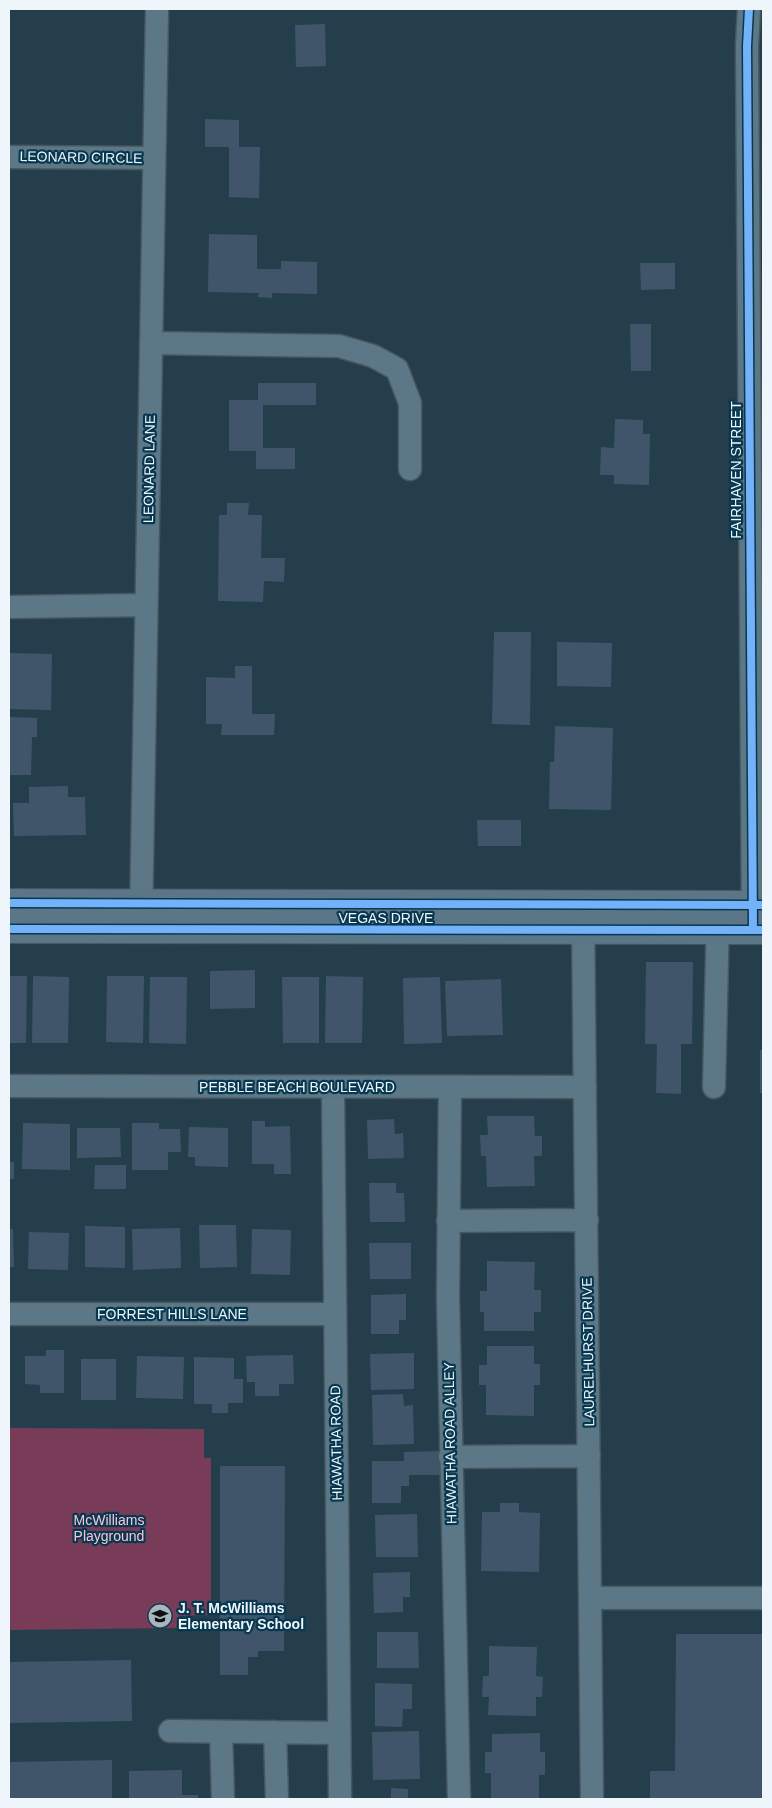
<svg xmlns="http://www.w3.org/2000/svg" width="772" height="1808" font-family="Helvetica,sans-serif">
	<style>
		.green { fill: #793c58 }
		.building { fill: #40556a }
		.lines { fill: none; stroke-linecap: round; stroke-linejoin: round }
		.minor-casing { stroke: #48575f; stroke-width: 25 }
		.major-casing { stroke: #48575f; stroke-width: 30 }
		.minor { stroke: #5c7887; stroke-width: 22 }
		.major { stroke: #5b7686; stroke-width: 28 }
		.cycleway-casing { stroke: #073850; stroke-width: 11 }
		.cycleway { stroke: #73b2f8; stroke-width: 8 }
		.labels { text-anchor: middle; stroke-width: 4.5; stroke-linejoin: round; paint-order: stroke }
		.street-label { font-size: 14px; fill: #eef6fb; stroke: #073850 }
		.park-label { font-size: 14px; fill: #fac4d6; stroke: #073850 }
		.poi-label { font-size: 14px; font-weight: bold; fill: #eef6fb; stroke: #073850; text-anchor: start }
	</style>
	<rect width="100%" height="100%" fill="#253e4b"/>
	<path class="green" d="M 9,1428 L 204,1429 L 204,1458 L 211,1458 L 211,1615 L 179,1616 L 178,1628 L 9,1630 Z"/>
	<path class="building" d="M 325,24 L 326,66 L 296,67 L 295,25 Z
		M 205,119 L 239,120 L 239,147 L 260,147 L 259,198 L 229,197 L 229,147 L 205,147 Z
		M 209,234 L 257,235 L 257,269 L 281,269 L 281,261 L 317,262 L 317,294 L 272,293 L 272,298 L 258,297 L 259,293 L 208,292 Z
		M 640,263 L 675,263 L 675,289 L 641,290 Z
		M 630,324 L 651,324 L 651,371 L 631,371 Z
		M 258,383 L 316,383 L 316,405 L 263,405 L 263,448 L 295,448 L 295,469 L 256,469 L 256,451 L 229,451 L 229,400 L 258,400 Z
		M 615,419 L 643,420 L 643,434 L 650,434 L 649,485 L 614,484 L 614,475 L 600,475 L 601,447 L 614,448 Z
		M 227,503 L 249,503 L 248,515 L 262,515 L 261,558 L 285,558 L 284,582 L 264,581 L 263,602 L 218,601 L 219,515 L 227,515 Z
		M 494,632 L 531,632 L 530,725 L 492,724 Z
		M 557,642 L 612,643 L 611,687 L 557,686 Z
		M 9,653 L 52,654 L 51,710 L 9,709 Z
		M 235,666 L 252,666 L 252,714 L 275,714 L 274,735 L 221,735 L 222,724 L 206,724 L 206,677 L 235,678 Z
		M 9,717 L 37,718 L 37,737 L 32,737 L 31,775 L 9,775 Z
		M 555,726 L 613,728 L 611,810 L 549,809 L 550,762 L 554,762 Z
		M 68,786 L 68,797 L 85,797 L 86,835 L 14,836 L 13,803 L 29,803 L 29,787 Z
		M 477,820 L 521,820 L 521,846 L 478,846 Z
		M 646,962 L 693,962 L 692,1044 L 681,1044 L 681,1094 L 656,1093 L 657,1044 L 645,1044 Z
		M 255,970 L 255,1008 L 210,1009 L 210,971 Z
		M 9,976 L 27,976 L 26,1043 L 9,1043 Z
		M 33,976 L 69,977 L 68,1043 L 32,1043 Z
		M 107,976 L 144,976 L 143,1043 L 106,1042 Z
		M 326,976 L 363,977 L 362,1043 L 325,1043 Z
		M 150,977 L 187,977 L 186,1044 L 149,1043 Z
		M 282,977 L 319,977 L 319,1043 L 283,1043 Z
		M 440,977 L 442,1043 L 404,1044 L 403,978 Z
		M 501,979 L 503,1035 L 447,1036 L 445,981 Z
		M 760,1050 L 763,1050 L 763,1093 L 760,1093 Z
		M 487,1116 L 534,1116 L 535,1136 L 542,1136 L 542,1156 L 534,1156 L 535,1186 L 487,1187 L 486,1156 L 481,1156 L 480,1135 L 488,1135 Z
		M 394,1119 L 395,1134 L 403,1133 L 404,1158 L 368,1159 L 367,1120 Z
		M 252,1121 L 265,1121 L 265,1127 L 290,1126 L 291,1174 L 274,1174 L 274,1164 L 252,1164 Z
		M 23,1123 L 70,1124 L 70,1170 L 22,1169 Z
		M 132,1123 L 159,1123 L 159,1129 L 180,1129 L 181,1152 L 168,1152 L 168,1170 L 132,1170 Z
		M 189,1127 L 228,1128 L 228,1167 L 195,1166 L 195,1157 L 188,1157 Z
		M 77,1128 L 120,1128 L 121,1157 L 77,1158 Z
		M 9,1162 L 14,1162 L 14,1179 L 9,1179 Z
		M 95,1165 L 126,1165 L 126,1189 L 94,1189 Z
		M 369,1183 L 396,1183 L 396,1193 L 404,1193 L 405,1222 L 370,1222 Z
		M 199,1225 L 236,1225 L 237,1267 L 200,1268 Z
		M 85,1226 L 125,1227 L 125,1268 L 85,1267 Z
		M 180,1228 L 181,1268 L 133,1270 L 132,1229 Z
		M 9,1229 L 13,1229 L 14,1267 L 9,1267 Z
		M 252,1229 L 291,1230 L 290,1275 L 251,1274 Z
		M 29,1232 L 69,1233 L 68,1270 L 28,1269 Z
		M 369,1243 L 411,1243 L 411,1279 L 370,1279 Z
		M 487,1261 L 535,1262 L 534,1290 L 541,1290 L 541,1312 L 534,1312 L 534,1331 L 484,1331 L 484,1312 L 480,1312 L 480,1291 L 487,1291 Z
		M 406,1294 L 406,1320 L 399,1320 L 399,1334 L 371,1334 L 371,1295 Z
		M 487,1346 L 534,1346 L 534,1364 L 540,1364 L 540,1385 L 534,1385 L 534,1416 L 486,1415 L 486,1385 L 479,1385 L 479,1365 L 487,1365 Z
		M 46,1350 L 64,1350 L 64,1393 L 40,1393 L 40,1385 L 25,1384 L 25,1356 L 46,1356 Z
		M 414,1353 L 414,1389 L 371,1390 L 370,1354 Z
		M 293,1355 L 294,1384 L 279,1384 L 279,1396 L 255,1396 L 255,1382 L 247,1382 L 246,1356 Z
		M 137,1356 L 184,1357 L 183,1399 L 136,1398 Z
		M 194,1357 L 234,1358 L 234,1379 L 243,1379 L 243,1403 L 228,1403 L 228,1413 L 212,1413 L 212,1404 L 194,1404 Z
		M 81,1359 L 116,1359 L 116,1400 L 81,1400 Z
		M 403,1394 L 404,1406 L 413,1405 L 414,1444 L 373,1445 L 372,1395 Z
		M 442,1451 L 442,1475 L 409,1475 L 409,1486 L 401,1486 L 401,1503 L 372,1503 L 372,1461 L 404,1461 L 404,1452 Z
		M 220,1466 L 285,1466 L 284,1651 L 258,1651 L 258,1657 L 248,1657 L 248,1675 L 220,1675 Z
		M 500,1503 L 519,1503 L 519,1512 L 540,1513 L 539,1572 L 481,1571 L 482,1512 L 500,1512 Z
		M 417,1514 L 418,1557 L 376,1557 L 375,1515 Z
		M 410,1572 L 410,1597 L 403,1597 L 403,1612 L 374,1613 L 373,1573 Z
		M 377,1632 L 418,1632 L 419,1668 L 377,1668 Z
		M 676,1634 L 763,1634 L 763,1799 L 650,1799 L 650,1771 L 675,1771 Z
		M 489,1646 L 537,1647 L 536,1676 L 543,1677 L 542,1697 L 536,1697 L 536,1716 L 488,1715 L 489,1697 L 482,1697 L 483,1676 L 489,1676 Z
		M 131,1660 L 132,1721 L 9,1723 L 9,1662 Z
		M 375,1683 L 412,1684 L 412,1709 L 403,1709 L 402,1727 L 375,1726 Z
		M 419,1731 L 420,1779 L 373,1780 L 372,1732 Z
		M 540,1733 L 540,1752 L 545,1752 L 545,1775 L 539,1775 L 539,1799 L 491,1799 L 491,1773 L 485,1773 L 485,1752 L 492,1752 L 492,1734 Z
		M 112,1760 L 112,1799 L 9,1799 L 9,1762 Z
		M 182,1770 L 182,1795 L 198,1795 L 198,1799 L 129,1799 L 129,1771 Z
		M 391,1788 L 408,1789 L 408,1799 L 391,1799 Z"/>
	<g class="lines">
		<defs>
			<path id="minor" d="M 749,9 L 747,46 L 753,922
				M 9,157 L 154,158
				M 151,343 L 339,346 L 373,356 L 397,369 L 410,403 L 410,469
				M 9,607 L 146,605
				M 583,913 L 592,1799
				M 141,921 L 157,9
				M 9,1086 L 585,1087
				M 333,1087 L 340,1799
				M 450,1087 L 448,1298 L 459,1799
				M 714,1087 L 718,913
				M 448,1221 L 587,1220
				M 9,1314 L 335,1314
				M 450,1457 L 589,1456
				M 590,1598 L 763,1598
				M 170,1731 L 339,1733
				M 221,1732 L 223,1799
				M 275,1732 L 277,1799"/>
			<path id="major" d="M 9,903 L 763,905
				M 9,929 L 763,930"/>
		</defs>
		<use href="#minor" class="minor-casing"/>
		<use href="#major" class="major-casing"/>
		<use href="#minor" class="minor"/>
		<use href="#major" class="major"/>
		<defs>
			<path id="cycleway" d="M 749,9 L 747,46 L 753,930
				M 9,903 L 763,905
				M 9,929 L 763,930"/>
		</defs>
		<use href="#cycleway" class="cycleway-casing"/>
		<use href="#cycleway" class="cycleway"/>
	</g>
	<defs>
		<symbol id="school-disc" viewBox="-11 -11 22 22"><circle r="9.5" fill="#a8b6bd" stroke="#073850"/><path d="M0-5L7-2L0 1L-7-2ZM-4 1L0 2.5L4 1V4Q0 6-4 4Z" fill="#111"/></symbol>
	</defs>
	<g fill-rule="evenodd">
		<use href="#school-disc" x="146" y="1602" width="28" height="28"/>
	</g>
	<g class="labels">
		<g class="street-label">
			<text transform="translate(81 157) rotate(1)" y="5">LEONARD CIRCLE</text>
			<text transform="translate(149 469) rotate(-89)" y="5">LEONARD LANE</text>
			<text transform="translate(736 470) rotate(-90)" y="5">FAIRHAVEN STREET</text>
			<text x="386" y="923">VEGAS DRIVE</text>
			<text x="297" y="1092">PEBBLE BEACH BOULEVARD</text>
			<text x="172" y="1319">FORREST HILLS LANE</text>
			<text transform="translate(588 1352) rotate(-91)" y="5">LAURELHURST DRIVE</text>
			<text transform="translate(336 1443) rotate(-91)" y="5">HIAWATHA ROAD</text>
			<text transform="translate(450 1443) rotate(-91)" y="5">HIAWATHA ROAD ALLEY</text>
		</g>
		<g class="park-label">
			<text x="109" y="1525">McWilliams<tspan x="109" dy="16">Playground</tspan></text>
		</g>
		<g class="poi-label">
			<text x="178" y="1613">J. T. McWilliams<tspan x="178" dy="16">Elementary School</tspan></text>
		</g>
	</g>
	<rect width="772" height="1808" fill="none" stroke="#eef6fb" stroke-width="20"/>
</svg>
